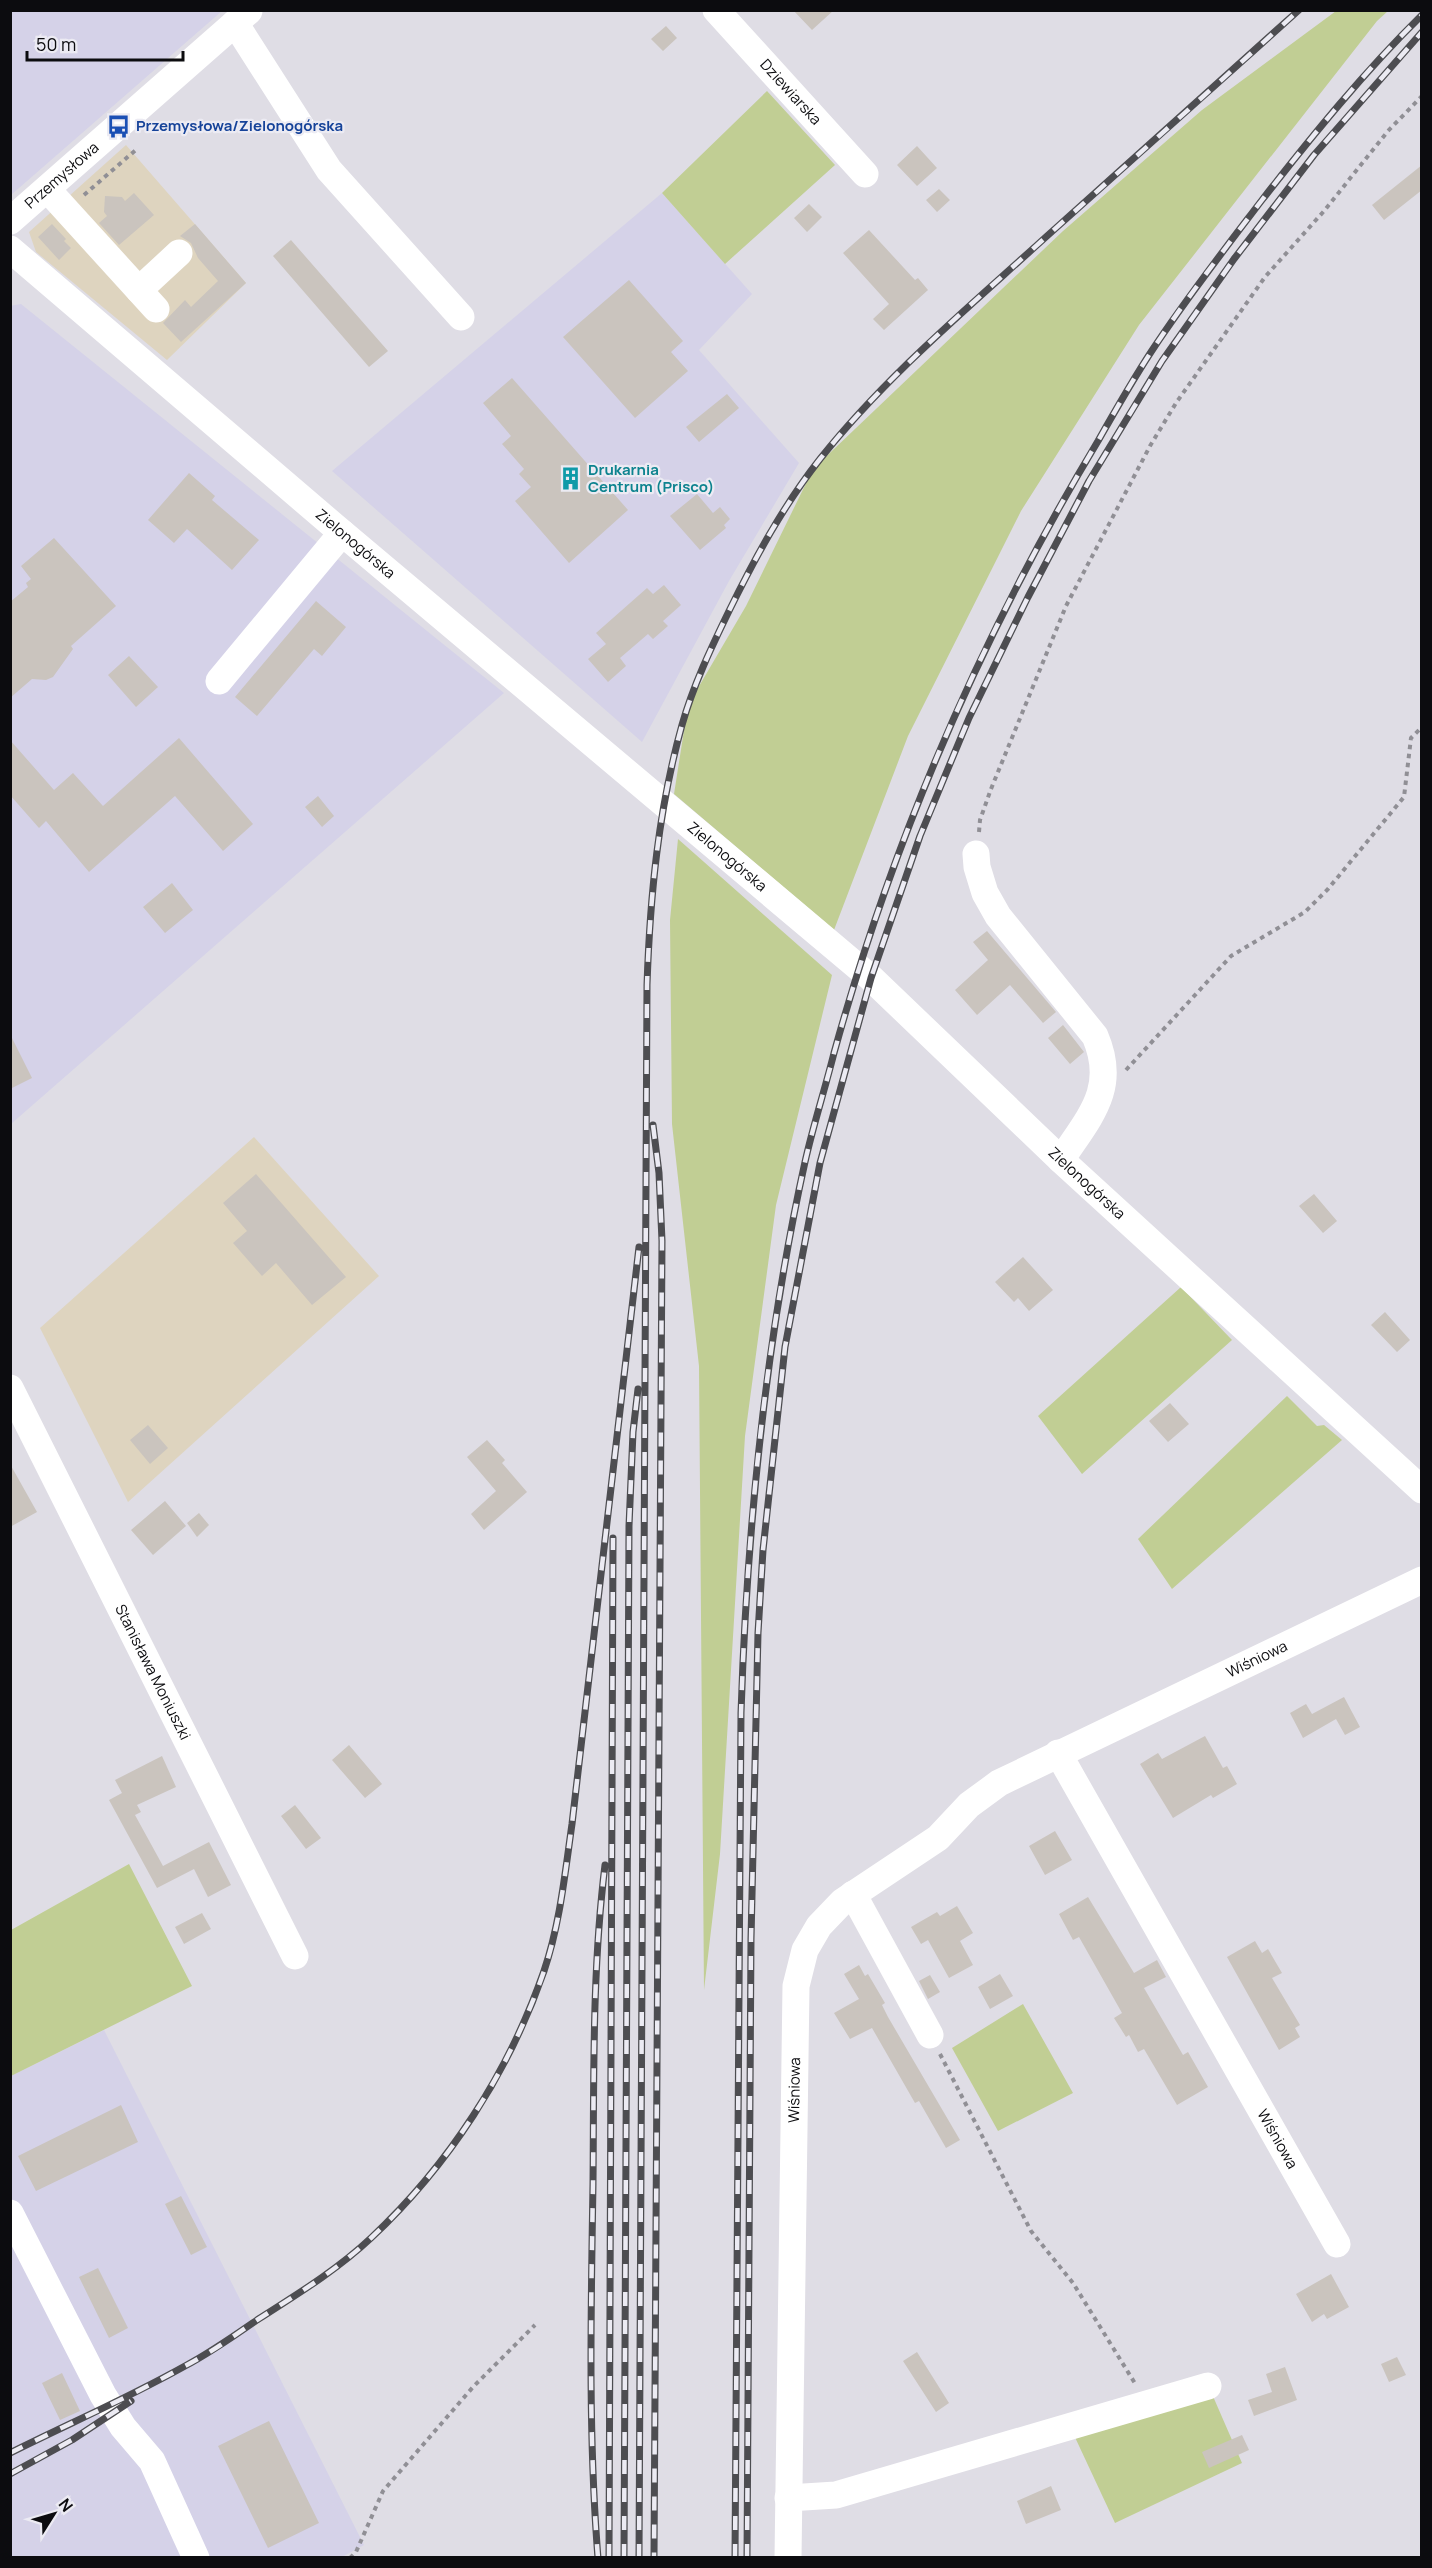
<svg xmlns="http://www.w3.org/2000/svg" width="1432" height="2568" font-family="Manrope,sans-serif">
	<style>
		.commercial { fill: #ded4bf }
		.industrial { fill: #d5d2e8 }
		.green { fill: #c1ce94 }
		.building { fill: #cac4be }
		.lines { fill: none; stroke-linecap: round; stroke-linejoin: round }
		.path { stroke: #908f95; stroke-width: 4; stroke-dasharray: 4.5 4.5; stroke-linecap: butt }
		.minor { stroke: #fff; stroke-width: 27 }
		.rail-casing { stroke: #4d4d51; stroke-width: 7 }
		.rail { stroke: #ecebf3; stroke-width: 4.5; stroke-dasharray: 14; stroke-linecap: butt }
		.labels { text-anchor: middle; stroke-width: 4.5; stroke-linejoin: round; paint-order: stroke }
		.street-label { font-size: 15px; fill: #0c0c0f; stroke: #ecebf3 }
		.transit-label { font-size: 15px; font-weight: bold; fill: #164399; stroke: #ecebf3; text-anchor: start }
		.culture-label { font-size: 15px; font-weight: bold; fill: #0d838f; stroke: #ecebf3; text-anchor: start }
	</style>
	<rect width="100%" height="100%" fill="#dfdde5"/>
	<path class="commercial" d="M 126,145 L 246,283 L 167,360 L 36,252 L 29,232 Z
		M 254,1137 L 379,1276 L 128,1502 L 40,1328 Z"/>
	<path class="industrial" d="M 11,10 L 222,10 L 222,11 L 11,195 Z
		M 662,193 L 752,294 L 699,350 L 799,463 L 729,581 L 642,742 L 332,471 Z
		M 21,304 L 504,693 L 11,1124 L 10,306 Z
		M 104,2030 L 364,2545 L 340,2558 L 11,2558 L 11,2076 Z"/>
	<path class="green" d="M 1336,11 L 1388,11 L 1377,21 L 1139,325 L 1021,511 L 908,736 L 834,930 L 674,794 L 688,705 L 746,606 L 813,469 L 1063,231 L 1202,110 Z
		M 767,91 L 835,165 L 725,264 L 662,193 Z
		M 678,839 L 832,975 L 776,1205 L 745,1436 L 720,1854 L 704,1990 L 699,1366 L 672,1124 L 670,920 Z
		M 1181,1287 L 1232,1340 L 1082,1474 L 1038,1416 Z
		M 1287,1396 L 1317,1426 L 1324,1425 L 1342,1440 L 1172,1589 L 1138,1539 Z
		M 129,1864 L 192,1986 L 11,2076 L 11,1930 Z
		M 1023,2004 L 1073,2093 L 998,2131 L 952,2048 Z
		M 1212,2394 L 1242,2463 L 1115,2523 L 1073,2433 Z"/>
	<path class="building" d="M 793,10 L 834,10 L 812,30 Z
		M 666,26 L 677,38 L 663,51 L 651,39 Z
		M 917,146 L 937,168 L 917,186 L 897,165 Z
		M 1422,165 L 1422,190 L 1384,220 L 1372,205 Z
		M 939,189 L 950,200 L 937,212 L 926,200 Z
		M 134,193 L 154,215 L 119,245 L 99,223 L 107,216 L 104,212 L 105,196 L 122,197 L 125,201 Z
		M 809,204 L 822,217 L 807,232 L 794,218 Z
		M 52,224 L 66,239 L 64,241 L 71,248 L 59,260 L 38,237 Z
		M 195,224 L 246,283 L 181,342 L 163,323 L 185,300 L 191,307 L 218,281 L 198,258 L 191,243 L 180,236 Z
		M 869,230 L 915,280 L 918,278 L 928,290 L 884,330 L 873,319 L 889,304 L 843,253 Z
		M 291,240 L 388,351 L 369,367 L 273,256 Z
		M 629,280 L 683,341 L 671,352 L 688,371 L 635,418 L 563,337 Z
		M 512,378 L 628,510 L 569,563 L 515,501 L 531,487 L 519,474 L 524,469 L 502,444 L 511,436 L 483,403 Z
		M 727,394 L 739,408 L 699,442 L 686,427 Z
		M 189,473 L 215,496 L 212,500 L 259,540 L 232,570 L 187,529 L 174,543 L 148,520 Z
		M 697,494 L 713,513 L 720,507 L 730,519 L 724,525 L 726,528 L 700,550 L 670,516 Z
		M 54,538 L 116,606 L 71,646 L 73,649 L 53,677 L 46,680 L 32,679 L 10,698 L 10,602 L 28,587 L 26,583 L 31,579 L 21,566 Z
		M 664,585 L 681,605 L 663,621 L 668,626 L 653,639 L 648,634 L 620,658 L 626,666 L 608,682 L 588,659 L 606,644 L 596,633 L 647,588 L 653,594 Z
		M 316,601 L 346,627 L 322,656 L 314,649 L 257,716 L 235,697 Z
		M 129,656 L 158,687 L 136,707 L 108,675 Z
		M 179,738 L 253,824 L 223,851 L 175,796 L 89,872 L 46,821 L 39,828 L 10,795 L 10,740 L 54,790 L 73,773 L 103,806 Z
		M 318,796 L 334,816 L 322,827 L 305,807 Z
		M 172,883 L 193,910 L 165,933 L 143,907 Z
		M 987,931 L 1056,1012 L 1043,1023 L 1010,985 L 977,1015 L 955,990 L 988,960 L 973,942 Z
		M 1063,1025 L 1084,1052 L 1070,1064 L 1048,1038 Z
		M 10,1034 L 32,1078 L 10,1089 Z
		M 256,1174 L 346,1277 L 312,1305 L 276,1263 L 262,1276 L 233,1243 L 247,1231 L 223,1203 Z
		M 1314,1194 L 1337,1221 L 1323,1233 L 1299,1206 Z
		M 1023,1257 L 1053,1290 L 1029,1311 L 1018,1298 L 1014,1302 L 995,1282 Z
		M 1385,1312 L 1410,1340 L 1397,1352 L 1371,1325 Z
		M 1170,1403 L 1189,1424 L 1168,1442 L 1149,1421 Z
		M 148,1425 L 168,1448 L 150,1464 L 130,1440 Z
		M 487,1440 L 505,1460 L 502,1463 L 527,1492 L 484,1530 L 471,1514 L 496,1491 L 467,1457 Z
		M 10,1464 L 37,1512 L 10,1527 Z
		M 165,1501 L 186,1526 L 153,1555 L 131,1530 Z
		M 199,1513 L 209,1525 L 197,1537 L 187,1523 Z
		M 1344,1697 L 1360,1727 L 1345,1735 L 1336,1719 L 1303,1738 L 1290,1713 L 1306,1704 L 1312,1714 Z
		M 1205,1736 L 1223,1768 L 1227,1766 L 1237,1784 L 1213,1798 L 1211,1795 L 1173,1818 L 1140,1764 L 1158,1753 L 1162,1759 Z
		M 349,1745 L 382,1784 L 365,1798 L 332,1760 Z
		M 162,1756 L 176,1787 L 137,1805 L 141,1812 L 135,1815 L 163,1866 L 209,1842 L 231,1885 L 208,1897 L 194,1869 L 157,1888 L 109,1800 L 122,1793 L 115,1780 Z
		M 295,1805 L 321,1838 L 306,1849 L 281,1816 Z
		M 1055,1831 L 1072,1860 L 1045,1875 L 1029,1846 Z
		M 1088,1897 L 1134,1973 L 1157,1960 L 1166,1977 L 1144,1988 L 1183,2055 L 1188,2052 L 1208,2087 L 1177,2105 L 1144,2049 L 1138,2052 L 1129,2035 L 1126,2037 L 1114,2018 L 1122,2013 L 1079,1937 L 1073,1940 L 1059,1914 Z
		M 957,1906 L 973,1933 L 960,1941 L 973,1965 L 949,1978 L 928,1940 L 921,1944 L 911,1927 L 937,1912 L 940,1916 Z
		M 202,1913 L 211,1929 L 184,1944 L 175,1927 Z
		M 1255,1941 L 1262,1953 L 1268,1949 L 1282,1973 L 1272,1978 L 1300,2025 L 1295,2028 L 1300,2037 L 1279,2050 L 1227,1957 Z
		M 859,1965 L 865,1976 L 868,1974 L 885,2003 L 882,2005 L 888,2017 L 960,2140 L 946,2148 L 919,2101 L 915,2103 L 872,2028 L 850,2039 L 834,2013 L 859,1999 L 844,1974 Z
		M 1000,1974 L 1013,1996 L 990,2009 L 978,1987 Z
		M 930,1975 L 940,1992 L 928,1999 L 919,1981 Z
		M 121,2105 L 138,2142 L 36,2191 L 18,2156 Z
		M 181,2196 L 207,2247 L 191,2255 L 165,2204 Z
		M 98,2268 L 128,2328 L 109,2338 L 79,2277 Z
		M 1331,2274 L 1349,2307 L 1327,2319 L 1324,2314 L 1312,2322 L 1296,2294 Z
		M 917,2352 L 949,2403 L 936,2412 L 903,2361 Z
		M 1397,2357 L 1406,2375 L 1389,2382 L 1381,2364 Z
		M 1285,2367 L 1297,2400 L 1254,2416 L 1248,2400 L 1272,2392 L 1266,2374 Z
		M 62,2373 L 80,2411 L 60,2420 L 42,2383 Z
		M 269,2421 L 319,2523 L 268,2548 L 218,2446 Z
		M 1242,2435 L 1249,2450 L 1209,2468 L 1202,2452 Z
		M 1051,2486 L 1061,2510 L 1026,2524 L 1017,2501 Z"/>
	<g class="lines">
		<path class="path" d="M 84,195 L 138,148
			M 979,832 L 980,820 L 991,789 L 1066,606 L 1150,446 L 1176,403 L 1265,277 L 1324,211 L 1388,131 L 1422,96
			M 1126,1070 L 1231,956 L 1305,912 L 1328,889 L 1404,797 L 1411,738 L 1422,727
			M 940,2054 L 1031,2231 L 1073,2283 L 1136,2385
			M 350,2558 L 356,2552 L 383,2491 L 473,2387 L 535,2325"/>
		<g class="minor">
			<path id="s1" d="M 716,10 L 865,174"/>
			<path d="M 235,23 L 329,170 L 461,317"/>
			<path d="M 47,189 L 156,309"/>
			<path id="s2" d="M 10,221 L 249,11"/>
			<path id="s3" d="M 10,249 L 334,526 L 871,978 L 1061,1160 L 1422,1490"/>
			<path d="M 139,290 L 179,253"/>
			<path d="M 219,681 L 342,533"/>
			<path d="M 976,854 L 977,867 L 985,893 L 998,916 L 1095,1036 C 1118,1089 1089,1117 1061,1160"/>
			<path id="s4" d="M 10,1388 L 295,1956"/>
			<path id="s5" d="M 1058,1753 L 1337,2244"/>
			<path d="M 853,1894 L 930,2035"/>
			<path d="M 10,2213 L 103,2395 L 123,2427 L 152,2461 L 196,2558"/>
			<path d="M 788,2498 L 836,2495 L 1208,2386"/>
			<path id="s6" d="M 788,2558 L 796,1986 L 805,1950 L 819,1926 L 842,1902 L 938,1838 L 969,1805 L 999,1783 L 1422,1580"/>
		</g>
		<defs>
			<path id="rail" d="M 653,1125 L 659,1173 L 662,1241 L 654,2558
				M 10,2453 C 68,2424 128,2398 185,2366 C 210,2353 234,2336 257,2320 C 296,2295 337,2270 371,2238 C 449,2165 509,2072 544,1971 C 560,1924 565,1873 572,1824 L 639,1247
				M 10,2474 L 72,2440 L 131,2401
				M 598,2558 C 588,2434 591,2308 593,2184 C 594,2077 592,1971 605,1865
				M 609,2558 L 613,1538
				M 624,2558 L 629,1526 L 633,1432 L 638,1389
				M 639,2558 L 647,985 C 650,897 658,811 682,725 C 693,686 711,648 729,611 C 755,558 783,506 820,459 C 886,376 969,307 1047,236 C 1131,161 1215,86 1299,10
				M 735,2558 L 741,1713 C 747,1528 765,1343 805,1162 C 813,1126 825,1089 834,1053 C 894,836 982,634 1098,441 C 1115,411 1132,381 1151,352 C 1185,300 1224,250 1262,200 C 1312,136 1364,72 1422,15
				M 747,2558 L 751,1939 L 758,1633 L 763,1550 L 785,1347 L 820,1163 L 871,978 L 920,836 L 969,718 L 1028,597 L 1089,481 L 1162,361 L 1234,259 L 1314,155 L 1422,32"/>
		</defs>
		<use href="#rail" class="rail-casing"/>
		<use href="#rail" class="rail"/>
	</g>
	<defs>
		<symbol id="bus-bare" viewBox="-9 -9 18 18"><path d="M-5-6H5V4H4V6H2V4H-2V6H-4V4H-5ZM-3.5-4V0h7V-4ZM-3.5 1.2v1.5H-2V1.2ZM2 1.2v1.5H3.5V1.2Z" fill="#1a4fb4" stroke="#ecebf3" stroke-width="2.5" paint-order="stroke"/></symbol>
		<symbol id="building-bare" viewBox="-9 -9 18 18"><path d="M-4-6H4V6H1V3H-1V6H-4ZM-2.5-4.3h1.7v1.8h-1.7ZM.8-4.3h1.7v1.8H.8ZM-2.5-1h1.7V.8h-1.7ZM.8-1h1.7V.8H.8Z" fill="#0f9aa8" stroke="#ecebf3" stroke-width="2.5" paint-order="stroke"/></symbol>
	</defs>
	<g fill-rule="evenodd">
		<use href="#bus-bare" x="102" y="110" width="33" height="33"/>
		<use href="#building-bare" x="554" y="462" width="33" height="33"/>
	</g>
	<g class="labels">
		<g class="street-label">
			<text dy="5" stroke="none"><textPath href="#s1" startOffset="111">Dziewiarska</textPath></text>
			<text dy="5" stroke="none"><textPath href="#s2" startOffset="69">Przemysłowa</textPath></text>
			<text dy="5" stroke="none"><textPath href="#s3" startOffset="454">Zielonogórska</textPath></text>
			<text dy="5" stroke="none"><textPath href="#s3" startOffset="940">Zielonogórska</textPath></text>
			<text dy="5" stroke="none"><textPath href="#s3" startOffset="1426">Zielonogórska</textPath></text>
			<text dy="5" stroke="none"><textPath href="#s6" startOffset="1154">Wiśniowa</textPath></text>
			<text dy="5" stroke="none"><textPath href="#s4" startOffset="318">Stanisława Moniuszki</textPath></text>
			<text dy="5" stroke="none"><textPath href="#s6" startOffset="468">Wiśniowa</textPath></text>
			<text dy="5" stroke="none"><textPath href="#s5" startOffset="444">Wiśniowa</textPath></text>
		</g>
		<g class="transit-label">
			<text x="136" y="131">Przemysłowa/Zielonogórska</text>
		</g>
		<g class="culture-label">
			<text x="588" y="475">Drukarnia<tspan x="588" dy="17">Centrum (Prisco)</tspan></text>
		</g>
	</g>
	<rect width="1432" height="2568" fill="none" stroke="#0c0c0f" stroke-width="24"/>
	<g transform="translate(54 2514) rotate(53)" stroke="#ecebf3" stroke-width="4.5" paint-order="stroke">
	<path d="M0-4.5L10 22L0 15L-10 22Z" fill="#0c0c0f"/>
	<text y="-9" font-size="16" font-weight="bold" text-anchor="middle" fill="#0c0c0f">N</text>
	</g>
	<path d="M27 51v9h156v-9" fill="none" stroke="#0c0c0f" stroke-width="3"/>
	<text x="36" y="51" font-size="18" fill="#0c0c0f" stroke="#ecebf3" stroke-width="4.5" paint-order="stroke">50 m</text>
</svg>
